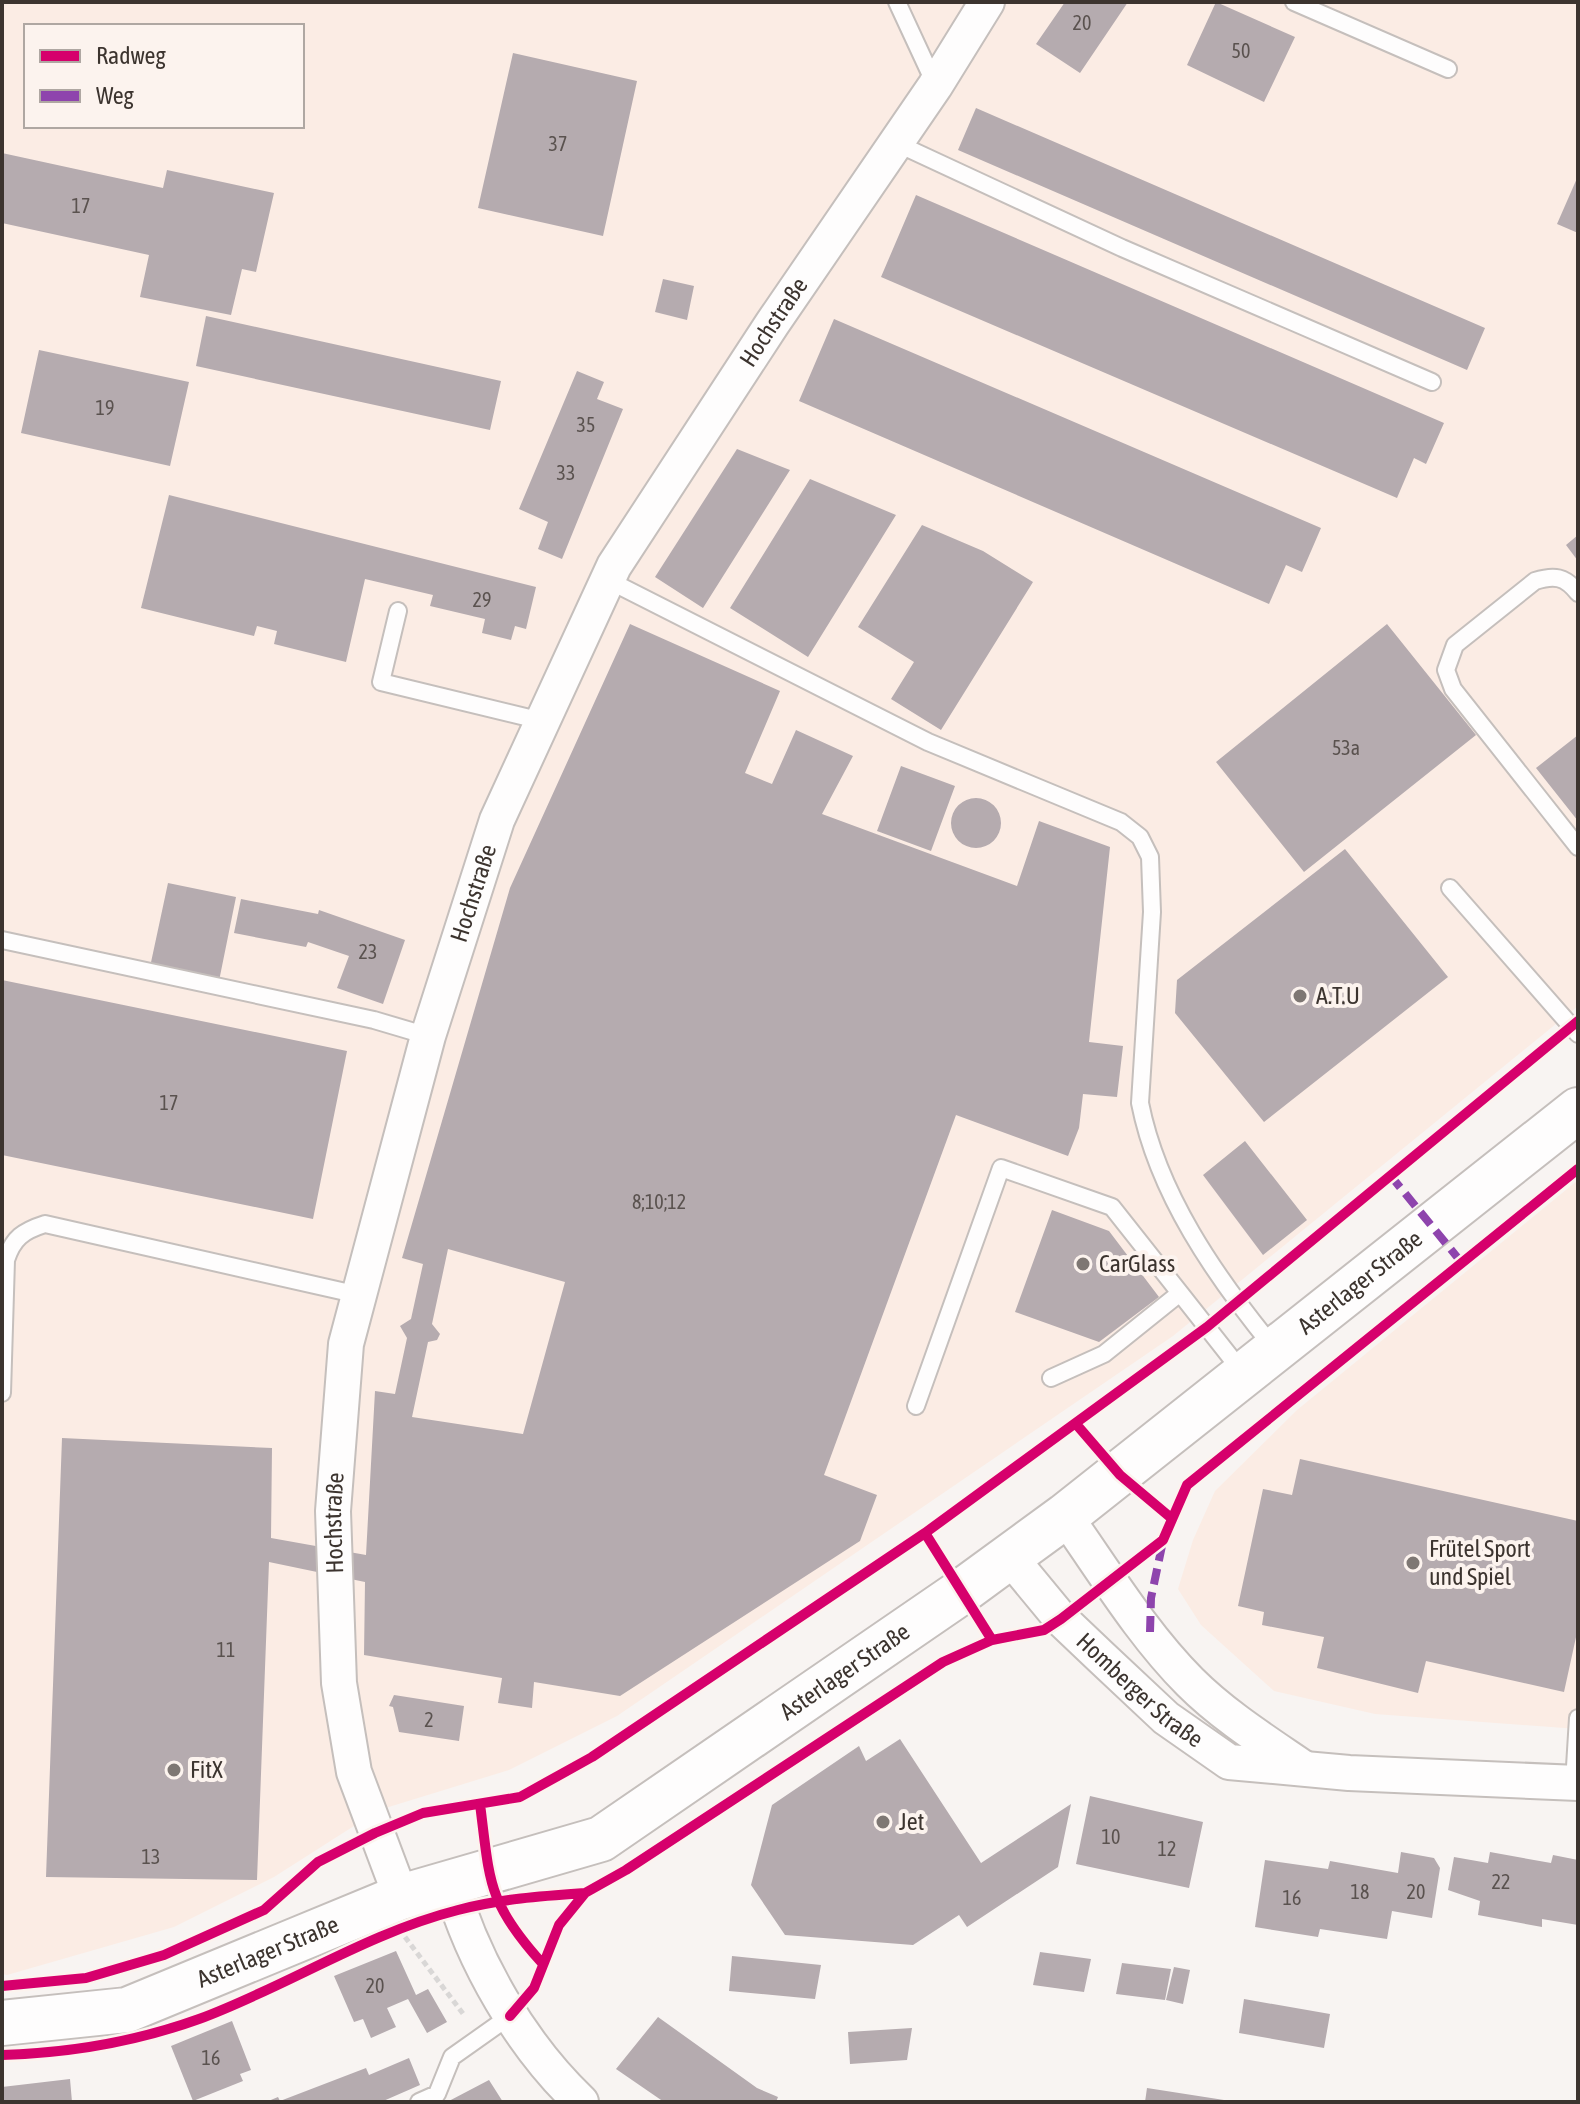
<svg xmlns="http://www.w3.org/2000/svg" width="1580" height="2104" font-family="'Asap Condensed',sans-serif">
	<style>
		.built { fill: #fbece4; fill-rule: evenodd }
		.building { fill: #b5abaf; fill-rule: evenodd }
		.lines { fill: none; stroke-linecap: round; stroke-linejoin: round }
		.lane-casing { stroke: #c5bfbc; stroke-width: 20 }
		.street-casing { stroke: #c5bfbc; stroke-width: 38 }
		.secondary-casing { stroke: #c5bfbc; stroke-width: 48 }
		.path { stroke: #d9d7d6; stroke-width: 5; stroke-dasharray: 6 4; stroke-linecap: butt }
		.lane { stroke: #fefdfd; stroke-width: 16 }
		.street { stroke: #fefdfd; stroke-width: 34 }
		.secondary { stroke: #fefdfd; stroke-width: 44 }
		.quiet { stroke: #8e44ad; stroke-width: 8; stroke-dasharray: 16 8; stroke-linecap: butt }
		.cycleway-casing { stroke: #fcf3ee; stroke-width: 15 }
		.cycleway { stroke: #d6006c; stroke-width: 10 }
		.poi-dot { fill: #7e7773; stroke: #fcf3ee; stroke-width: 3 }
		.labels { text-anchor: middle; stroke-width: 8; stroke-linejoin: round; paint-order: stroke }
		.number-label { font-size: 20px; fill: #5a524f }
		.street-label { font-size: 24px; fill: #3c342f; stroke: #fcf3ee }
		.poi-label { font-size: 24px; fill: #3c342f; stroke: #fcf3ee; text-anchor: start }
	</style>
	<rect width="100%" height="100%" fill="#f8f4f2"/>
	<path class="built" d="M 2,2 L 1578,2 L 1578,1006 L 1173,1336 L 617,1716 L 509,1770 L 379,1810 L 274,1877 L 174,1927 L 7,1975 L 2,1974 ZM 26,26 L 302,26 L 302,126 L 26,126 Z
		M 1578,1180 L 1578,1729 L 1375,1714 L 1274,1691 L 1201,1625 L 1178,1589 L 1193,1540 L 1215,1491 L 1297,1410 Z"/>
	<path class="building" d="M 1065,2 L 1128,2 L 1080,73 L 1036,44 Z
		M 1216,2 L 1295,37 L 1264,102 L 1187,65 Z
		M 513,53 L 637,81 L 603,236 L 478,208 Z
		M 976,108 L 1485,328 L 1467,370 L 958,150 Z
		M 2,153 L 163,188 L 167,170 L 274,193 L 256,272 L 242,269 L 231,315 L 140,297 L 149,255 L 2,223 Z
		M 1578,176 L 1578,233 L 1557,224 Z
		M 916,195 L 1444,423 L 1426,464 L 1414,458 L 1397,498 L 881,277 Z
		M 663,279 L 694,286 L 687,320 L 655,312 Z
		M 206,316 L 501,381 L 490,430 L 196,366 Z
		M 834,319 L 1321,528 L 1302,572 L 1286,565 L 1269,604 L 799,401 Z
		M 39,350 L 189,382 L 170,466 L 21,433 Z
		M 577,371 L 604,382 L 597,399 L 623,409 L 562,559 L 538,549 L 548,522 L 519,509 Z
		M 737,449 L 790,470 L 703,608 L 655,577 Z
		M 810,479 L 896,515 L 808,657 L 730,608 Z
		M 169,495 L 536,587 L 526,629 L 515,626 L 511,640 L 482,633 L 485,619 L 430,606 L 433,595 L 365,579 L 346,662 L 274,644 L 277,631 L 257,626 L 254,636 L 141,608 Z
		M 922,525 L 983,551 L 1033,582 L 941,730 L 891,699 L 914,662 L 858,627 Z
		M 1578,535 L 1578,561 L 1566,545 Z
		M 630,624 L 780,691 L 745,773 L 772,784 L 796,730 L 853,756 L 822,814 L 1017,886 L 1039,821 L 1110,847 L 1089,1042 L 1123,1046 L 1117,1097 L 1083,1094 L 1079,1128 L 1068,1156 L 956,1115 L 824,1475 L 877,1495 L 860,1541 L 620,1696 L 534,1682 L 532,1708 L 498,1703 L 502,1678 L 364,1655 L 365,1582 L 269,1562 L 257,1880 L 46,1877 L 62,1438 L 272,1448 L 271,1538 L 366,1555 L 375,1391 L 395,1394 L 407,1338 L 400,1326 L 411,1319 L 423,1264 L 402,1258 L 510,888 ZM 448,1249 L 565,1282 L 523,1434 L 412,1417 L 428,1342 L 437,1340 L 440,1334 L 432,1324 Z
		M 1387,624 L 1476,735 L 1304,872 L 1216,762 Z
		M 1578,735 L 1578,821 L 1536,768 Z
		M 901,766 L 955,786 L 931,851 L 877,831 Z
		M951 823a25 25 0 1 1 50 0a25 25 0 1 1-50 0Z
		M 1345,849 L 1448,977 L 1264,1122 L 1175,1013 L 1177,980 Z
		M 168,883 L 236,897 L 219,981 L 150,967 Z
		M 241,899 L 318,914 L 319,910 L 405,940 L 383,1004 L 337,988 L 349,956 L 308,942 L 306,947 L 234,933 Z
		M 2,980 L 347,1051 L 313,1219 L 2,1155 Z
		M 1245,1141 L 1307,1220 L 1263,1255 L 1203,1175 Z
		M 1052,1210 L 1109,1231 L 1159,1297 L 1099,1342 L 1015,1312 Z
		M 1300,1459 L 1578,1521 L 1578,1628 L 1564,1692 L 1426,1661 L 1418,1693 L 1317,1668 L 1324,1637 L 1262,1625 L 1264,1612 L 1238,1606 L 1263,1489 L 1292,1495 Z
		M 394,1695 L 464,1706 L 459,1741 L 399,1732 L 393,1707 L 389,1706 Z
		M 900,1739 L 981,1863 L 1071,1804 L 1058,1867 L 967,1927 L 959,1915 L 913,1945 L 785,1935 L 751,1885 L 772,1805 L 859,1746 L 866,1761 Z
		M 1090,1796 L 1203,1822 L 1189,1888 L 1076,1864 Z
		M 1401,1852 L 1434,1858 L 1440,1868 L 1432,1918 L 1392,1911 L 1387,1939 L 1320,1929 L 1318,1937 L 1255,1927 L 1265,1860 L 1328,1869 L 1330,1861 L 1398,1873 Z
		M 1490,1852 L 1551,1863 L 1553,1855 L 1578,1860 L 1578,1925 L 1542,1919 L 1542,1927 L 1478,1915 L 1480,1901 L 1448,1890 L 1454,1857 L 1488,1863 Z
		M 396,1951 L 416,1995 L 428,1989 L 447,2022 L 427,2033 L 408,1999 L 387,2008 L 396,2027 L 371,2038 L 363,2019 L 354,2022 L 334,1976 Z
		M 1040,1952 L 1091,1959 L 1084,1992 L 1033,1985 Z
		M 732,1956 L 821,1965 L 815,1999 L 729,1991 Z
		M 1122,1963 L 1171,1969 L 1165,2000 L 1116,1994 Z
		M 1174,1967 L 1190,1970 L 1183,2004 L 1166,2000 Z
		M 1244,1999 L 1330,2014 L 1324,2048 L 1239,2033 Z
		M 658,2017 L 757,2088 L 778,2097 L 776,2102 L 664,2102 L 616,2069 Z
		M 232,2021 L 251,2070 L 240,2074 L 243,2081 L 193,2101 L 171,2046 Z
		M 912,2028 L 907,2060 L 850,2064 L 848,2032 Z
		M 409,2058 L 420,2085 L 381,2102 L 266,2102 L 278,2097 L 280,2101 L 366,2068 L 369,2075 Z
		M 70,2079 L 72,2102 L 2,2102 L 2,2087 Z
		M 489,2080 L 503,2102 L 447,2102 Z
		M 1147,2088 L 1224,2100 L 1224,2102 L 1145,2102 Z"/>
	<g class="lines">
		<defs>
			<path id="lane" d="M 897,2 L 935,84
				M 1294,2 L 1448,69
				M 896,143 L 1122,248 L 1432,382
				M 608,580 L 928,742 L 1121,822 L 1140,837 L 1150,857 L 1152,912 L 1140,1103 C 1158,1194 1215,1276 1273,1347
				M 1578,593 C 1565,576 1554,575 1535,581 L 1455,645 L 1446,670 L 1453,689 L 1578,847
				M 398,611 L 381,682 L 542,721
				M 1450,888 L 1578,1034
				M 2,940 L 374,1020 L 428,1036
				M 1051,1378 L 1104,1354 L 1180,1293 L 1243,1373
				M 2,1393 L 6,1260 C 13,1238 23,1231 45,1224 L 359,1295
				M 916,1406 L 1001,1168 L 1112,1207 L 1180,1293
				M 1574,1783 L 1578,1718
				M 419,2102 L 437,2094 L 452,2057 L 510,2016"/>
			<g id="street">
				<path d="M 1065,1516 C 1104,1571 1142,1634 1190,1682 C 1223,1715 1264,1741 1302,1767"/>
				<path id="s1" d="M 1009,1556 L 1061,1619 L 1101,1657 L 1166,1718 L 1229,1762 L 1349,1773 L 1578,1783"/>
				<path d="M 450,1882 C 473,1962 521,2045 581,2102"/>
				<path id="s2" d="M 401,1897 L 354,1772 L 339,1683 L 333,1511 L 346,1344 L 428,1036 L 497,820 L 614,566 L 772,324 L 935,86 L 987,2"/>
			</g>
			<g id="secondary">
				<path id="s3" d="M 2,2023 L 127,2010 L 401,1897 L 601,1839 L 961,1592 L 1065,1516 L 1578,1110"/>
			</g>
		</defs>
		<use href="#lane" class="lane-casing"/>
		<use href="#street" class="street-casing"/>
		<use href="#secondary" class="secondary-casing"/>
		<path class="path" d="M 405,1937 L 464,2015"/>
		<use href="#lane" class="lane"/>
		<use href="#street" class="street"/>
		<use href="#secondary" class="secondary"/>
		<path class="quiet" d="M 1390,1175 L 1462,1263
			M 1150,1632 L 1151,1598 L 1163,1541"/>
		<defs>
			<path id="cycleway" d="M 1076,1424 L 1120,1475 L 1170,1517
				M 925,1533 L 992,1640
				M 480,1804 C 490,1882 487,1902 542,1963
				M 2,1986 L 86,1978 L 164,1955 L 264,1910 L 318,1862 L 375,1833 L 423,1813 L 520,1797 L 592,1757 L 925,1533 L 1207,1327 L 1578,1021
				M 510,2016 L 534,1988 L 559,1925 L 585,1893 L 626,1870 L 943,1662 L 992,1640 L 1044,1630 L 1061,1619 L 1163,1540 L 1187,1485 L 1578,1169
				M 2,2055 C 70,2053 135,2042 199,2019 C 286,1987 367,1933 458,1910 C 499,1899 542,1896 585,1893"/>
		</defs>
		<use href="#cycleway" class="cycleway-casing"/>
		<use href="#cycleway" class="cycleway"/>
	</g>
	<g class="poi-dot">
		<circle cx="1300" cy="996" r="8"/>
		<circle cx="1083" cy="1264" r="8"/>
		<circle cx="1413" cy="1563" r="8"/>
		<circle cx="174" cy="1770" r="8"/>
		<circle cx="883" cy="1822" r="8"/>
	</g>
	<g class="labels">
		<g class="number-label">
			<text x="1082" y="30">20</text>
			<text x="1241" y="58">50</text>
			<text x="558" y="151">37</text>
			<text x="81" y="213">17</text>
			<text x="105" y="415">19</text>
			<text x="586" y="432">35</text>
			<text x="566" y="480">33</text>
			<text x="482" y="607">29</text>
			<text x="1346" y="755">53a</text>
			<text x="368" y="959">23</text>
			<text x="169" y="1110">17</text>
			<text x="659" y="1209">8;10;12</text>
			<text x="226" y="1657">11</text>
			<text x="429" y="1727">2</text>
			<text x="1111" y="1844">10</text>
			<text x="1167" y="1856">12</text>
			<text x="151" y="1864">13</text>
			<text x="1501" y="1889">22</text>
			<text x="1360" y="1899">18</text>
			<text x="1416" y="1899">20</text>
			<text x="1292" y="1905">16</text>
			<text x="375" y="1993">20</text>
			<text x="211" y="2065">16</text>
		</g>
		<g class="street-label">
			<text dy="8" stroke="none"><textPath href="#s2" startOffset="1680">Hochstraße</textPath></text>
			<text dy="8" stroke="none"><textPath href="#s2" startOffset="1032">Hochstraße</textPath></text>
			<text dy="8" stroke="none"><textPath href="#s3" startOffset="1572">Asterlager Straße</textPath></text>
			<text dy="8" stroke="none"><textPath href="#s2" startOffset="384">Hochstraße</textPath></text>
			<text dy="8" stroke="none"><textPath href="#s3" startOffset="926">Asterlager Straße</textPath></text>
			<text dy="8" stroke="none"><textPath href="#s1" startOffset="188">Homberger Straße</textPath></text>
			<text dy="8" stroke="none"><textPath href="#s3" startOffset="278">Asterlager Straße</textPath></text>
		</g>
		<g class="poi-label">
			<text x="1316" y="1004">A.T.U</text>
			<text x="1099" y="1272">CarGlass</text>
			<text x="1429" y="1557">Frütel Sport<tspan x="1429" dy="28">und Spiel</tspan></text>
			<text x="190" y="1778">FitX</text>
			<text x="899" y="1830">Jet</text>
		</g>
	</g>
	<rect width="1580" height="2104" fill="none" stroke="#3c342f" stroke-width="8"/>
	<rect x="24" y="24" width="280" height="104" fill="#fcf3ee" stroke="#afa7a2" stroke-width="2"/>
	<rect x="40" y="50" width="40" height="12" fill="#d6006c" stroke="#afa7a2" stroke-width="2"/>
	<text x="96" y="64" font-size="24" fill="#3c342f">Radweg</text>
	<rect x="40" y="90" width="40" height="12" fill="#8e44ad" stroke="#afa7a2" stroke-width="2"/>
	<text x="96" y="104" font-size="24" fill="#3c342f">Weg</text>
</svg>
